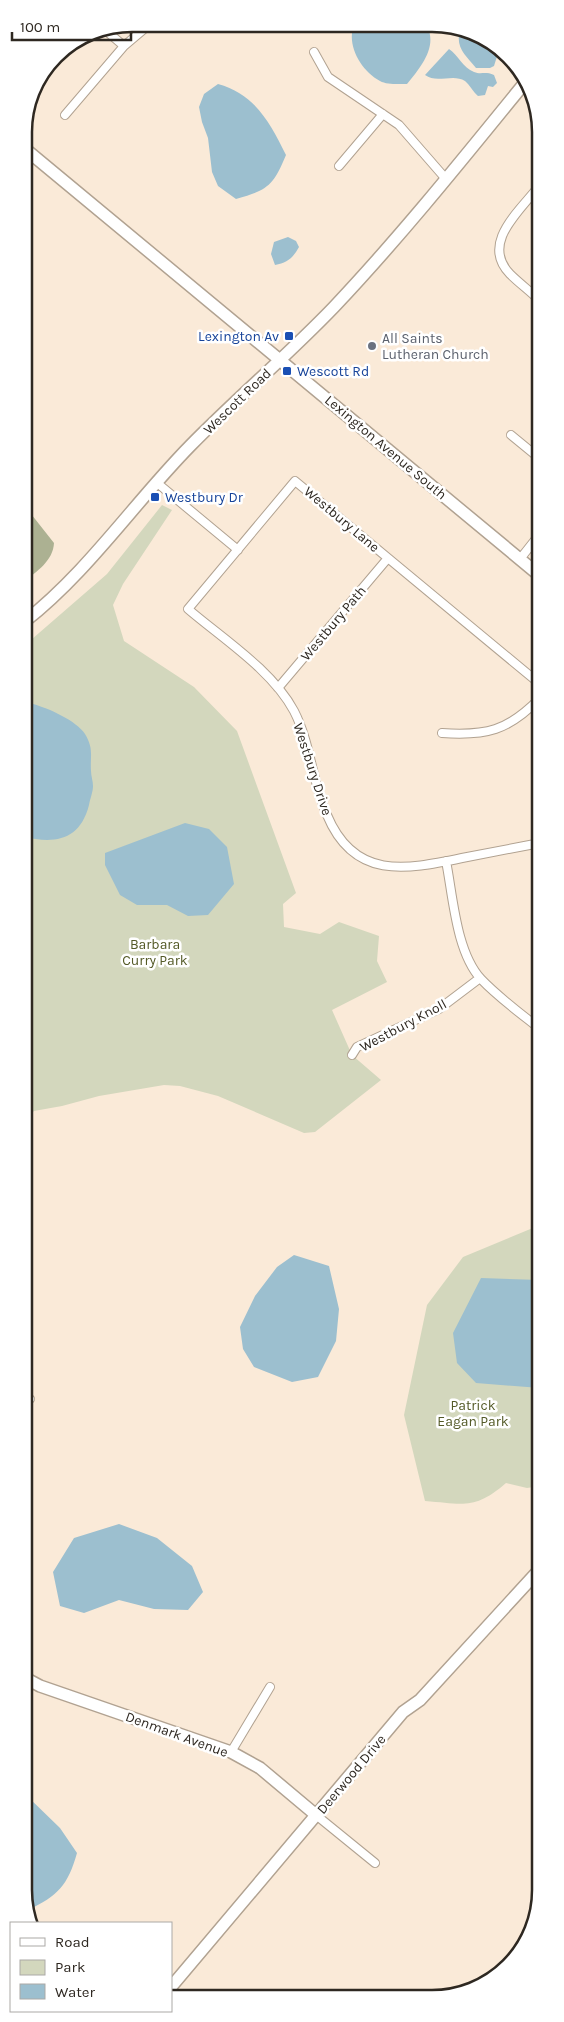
<svg xmlns="http://www.w3.org/2000/svg" width="564" height="2022" font-family="Karla,sans-serif">
	<style>
		.green { fill: #d3d7bd }
		.forest { fill: #acb192 }
		.water { fill: #9cbfcf }
		.lines { fill: none; stroke-linecap: round; stroke-linejoin: round }
		.street-casing { stroke: #b1a291; stroke-width: 10 }
		.secondary-casing { stroke: #b1a291; stroke-width: 14 }
		.street { stroke: #fff; stroke-width: 8 }
		.secondary { stroke: #fff; stroke-width: 11 }
		.transit-dot { fill: #1a4fb4; stroke: #fff; stroke-width: 2 }
		.worship-dot { fill: #6b7280; stroke: #fff; stroke-width: 2 }
		.labels { text-anchor: middle; stroke-width: 5; stroke-linejoin: round; paint-order: stroke }
		.transit-label { font-size: 14px; fill: #164399; stroke: #fff; text-anchor: start }
		.worship-label { font-size: 14px; fill: #5b616d; stroke: #fff; text-anchor: start }
		.street-label { font-size: 14px; fill: #2e2821; stroke: #fff }
		.park-label { font-size: 14px; fill: #535926; stroke: #fff }
		.rim { fill: none; stroke: #2e2821; stroke-width: 2.5 }
	</style>
	<rect width="100%" height="100%" fill="#faead8"/>
	<path class="green" d="M 162,505 L 172,510 L 123,584 L 113,605 L 124,641 L 194,687 L 237,731 L 296,893 L 283,904 L 284,927 L 320,934 L 339,922 L 379,936 L 377,961 L 387,982 L 332,1010 L 352,1055 L 381,1080 L 315,1132 L 304,1133 L 218,1096 L 180,1086 L 164,1085 L 99,1096 L 62,1106 L 34,1111 L 24,1120 L 24,646 L 107,574 Z
		M 540,1225 L 540,1486 L 527,1488 L 506,1483 C 475,1510 464,1504 425,1501 L 404,1415 L 427,1305 L 463,1257 Z"/>
	<path class="forest" d="M 24,505 L 54,543 C 53,561 37,571 24,582 Z"/>
	<path class="water" d="M 354,25 L 427,26 C 438,47 420,68 407,84 C 399,84 387,85 380,81 C 361,71 346,45 354,25 Z
		M 464,31 L 499,50 L 494,66 L 490,68 L 476,68 C 467,57 457,49 459,35 Z
		M 449,49 C 458,55 463,68 474,72 C 481,75 485,71 494,75 L 497,83 L 493,87 L 488,86 L 485,95 L 478,96 C 473,92 470,85 465,81 C 453,73 437,84 425,75 Z
		M 218,84 C 255,94 270,123 286,155 C 273,186 268,190 236,199 L 218,186 L 212,172 L 208,138 L 202,122 L 199,107 L 204,94 Z
		M 288,237 L 296,241 L 299,247 C 293,258 287,263 275,265 L 271,254 L 274,242 Z
		M 33,704 C 48,708 77,721 85,734 C 94,749 90,755 91,771 C 91,776 93,781 93,786 C 93,792 90,799 89,805 C 80,840 56,844 24,837 L 24,706 Z
		M 185,823 L 209,829 L 227,847 L 234,884 L 208,915 L 188,916 L 167,905 L 137,905 L 120,895 L 105,865 L 105,853 Z
		M 294,1255 L 329,1266 L 339,1309 L 336,1341 L 318,1377 L 292,1382 L 254,1367 L 243,1349 L 240,1327 L 255,1296 L 277,1267 Z
		M 481,1278 L 540,1280 L 540,1388 L 476,1383 L 457,1363 L 453,1333 Z
		M 119,1524 L 157,1538 L 192,1566 L 203,1592 L 188,1610 L 154,1609 L 119,1600 L 84,1613 L 60,1606 L 53,1572 L 74,1538 Z
		M 25,1794 L 60,1828 L 77,1853 C 68,1885 58,1896 28,1910 L 25,1904 Z"/>
	<g class="lines">
		<defs>
			<path id="street" d="M 104,29 L 124,46
				M 314,52 L 328,77 L 399,125 L 446,179
				M 65,115 L 124,46 L 150,24
				M 339,166 L 383,114
				M 539,186 C 520,211 480,243 510,274 C 519,283 530,291 539,300
				M 511,435 L 539,458
				M 156,482 L 238,550
				M 520,559 L 539,535
				M 540,684 L 295,481 L 188,609 C 223,639 272,670 294,711 C 311,744 312,782 327,815 C 354,880 405,870 462,858 C 488,853 514,848 540,843
				M 278,688 L 388,558
				M 442,733 C 486,736 508,731 540,698
				M 446,861 C 453,896 456,952 481,979 C 498,997 520,1013 540,1029
				M 352,1055 L 357,1047 L 439,1009 L 480,978
				M 25,1404 L 30,1399
				M 231,1752 L 270,1687
				M 316,1815 L 375,1863"/>
			<path id="secondary" d="M 24,148 L 539,575
				M 24,622 C 88,572 134,503 190,446 C 237,398 288,355 334,307 C 401,236 462,160 523,85
				M 25,1678 L 40,1686 L 231,1752 L 260,1768 L 316,1815
				M 171,1987 L 403,1712 L 420,1700 L 540,1569"/>
		</defs>
		<use href="#street" class="street-casing"/>
		<use href="#secondary" class="secondary-casing"/>
		<use href="#street" class="street"/>
		<use href="#secondary" class="secondary"/>
	</g>
	<g class="transit-dot">
		<rect x="284" y="331" width="10" height="10" rx="2.5"/>
		<rect x="282" y="366" width="10" height="10" rx="2.5"/>
		<rect x="150" y="492" width="10" height="10" rx="2.5"/>
	</g>
	<circle class="worship-dot" cx="372" cy="346" r="5"/>
	<g class="labels">
		<g class="transit-label">
			<text x="279" y="341" text-anchor="end">Lexington Av</text>
			<text x="297" y="376">Wescott Rd</text>
			<text x="165" y="502">Westbury Dr</text>
		</g>
		<g class="worship-label">
			<text x="382" y="343">All Saints<tspan x="382" dy="16">Lutheran Church</tspan></text>
		</g>
		<g class="street-label">
			<text transform="translate(237 401) rotate(-44)" y="5">Wescott Road</text>
			<text transform="translate(386 447) rotate(40)" y="5">Lexington Avenue South</text>
			<text transform="translate(342 519) rotate(40)" y="5">Westbury Lane</text>
			<text transform="translate(333 623) rotate(-50)" y="5">Westbury Path</text>
			<text transform="translate(313 769) rotate(72)" y="5">Westbury Drive</text>
			<text transform="translate(403 1025) rotate(-28)" y="5">Westbury Knoll</text>
			<text transform="translate(177 1734) rotate(20)" y="5">Denmark Avenue</text>
			<text transform="translate(351 1774) rotate(-50)" y="5">Deerwood Drive</text>
		</g>
		<g class="park-label">
			<text x="155" y="949">Barbara<tspan x="155" dy="16">Curry Park</tspan></text>
			<text x="473" y="1410">Patrick<tspan x="473" dy="16">Eagan Park</tspan></text>
		</g>
	</g>
	<path d="M0 0H564V2022H0ZM132 32H432A100 100 0 0 1 532 132V1890A100 100 0 0 1 432 1990H132A100 100 0 0 1 32 1890V132A100 100 0 0 1 132 32Z" fill="#fff" fill-rule="evenodd"/>
	<path class="rim" d="M132 32H432A100 100 0 0 1 532 132V1890A100 100 0 0 1 432 1990H132A100 100 0 0 1 32 1890V132A100 100 0 0 1 132 32Z"/>
	<rect x="10" y="1922" width="162" height="90" fill="#ffffff" stroke="#aba9a6"/>
	<rect x="20" y="1938" width="25" height="8" fill="#ffffff" stroke="#aba9a6"/>
	<text x="55" y="1947" font-size="15" fill="#2e2821">Road</text>
	<rect x="20" y="1960" width="25" height="15" fill="#d3d7bd" stroke="#aba9a6"/>
	<text x="55" y="1972" font-size="15" fill="#2e2821">Park</text>
	<rect x="20" y="1984" width="25" height="15" fill="#9cbfcf" stroke="#aba9a6"/>
	<text x="55" y="1997" font-size="15" fill="#2e2821">Water</text>
	<path d="M12 32v8h119v-8" fill="none" stroke="#2e2821" stroke-width="2.5"/>
	<text x="20" y="32" font-size="15" fill="#2e2821" stroke="#ffffff" stroke-width="4" paint-order="stroke">100 m</text>
</svg>
